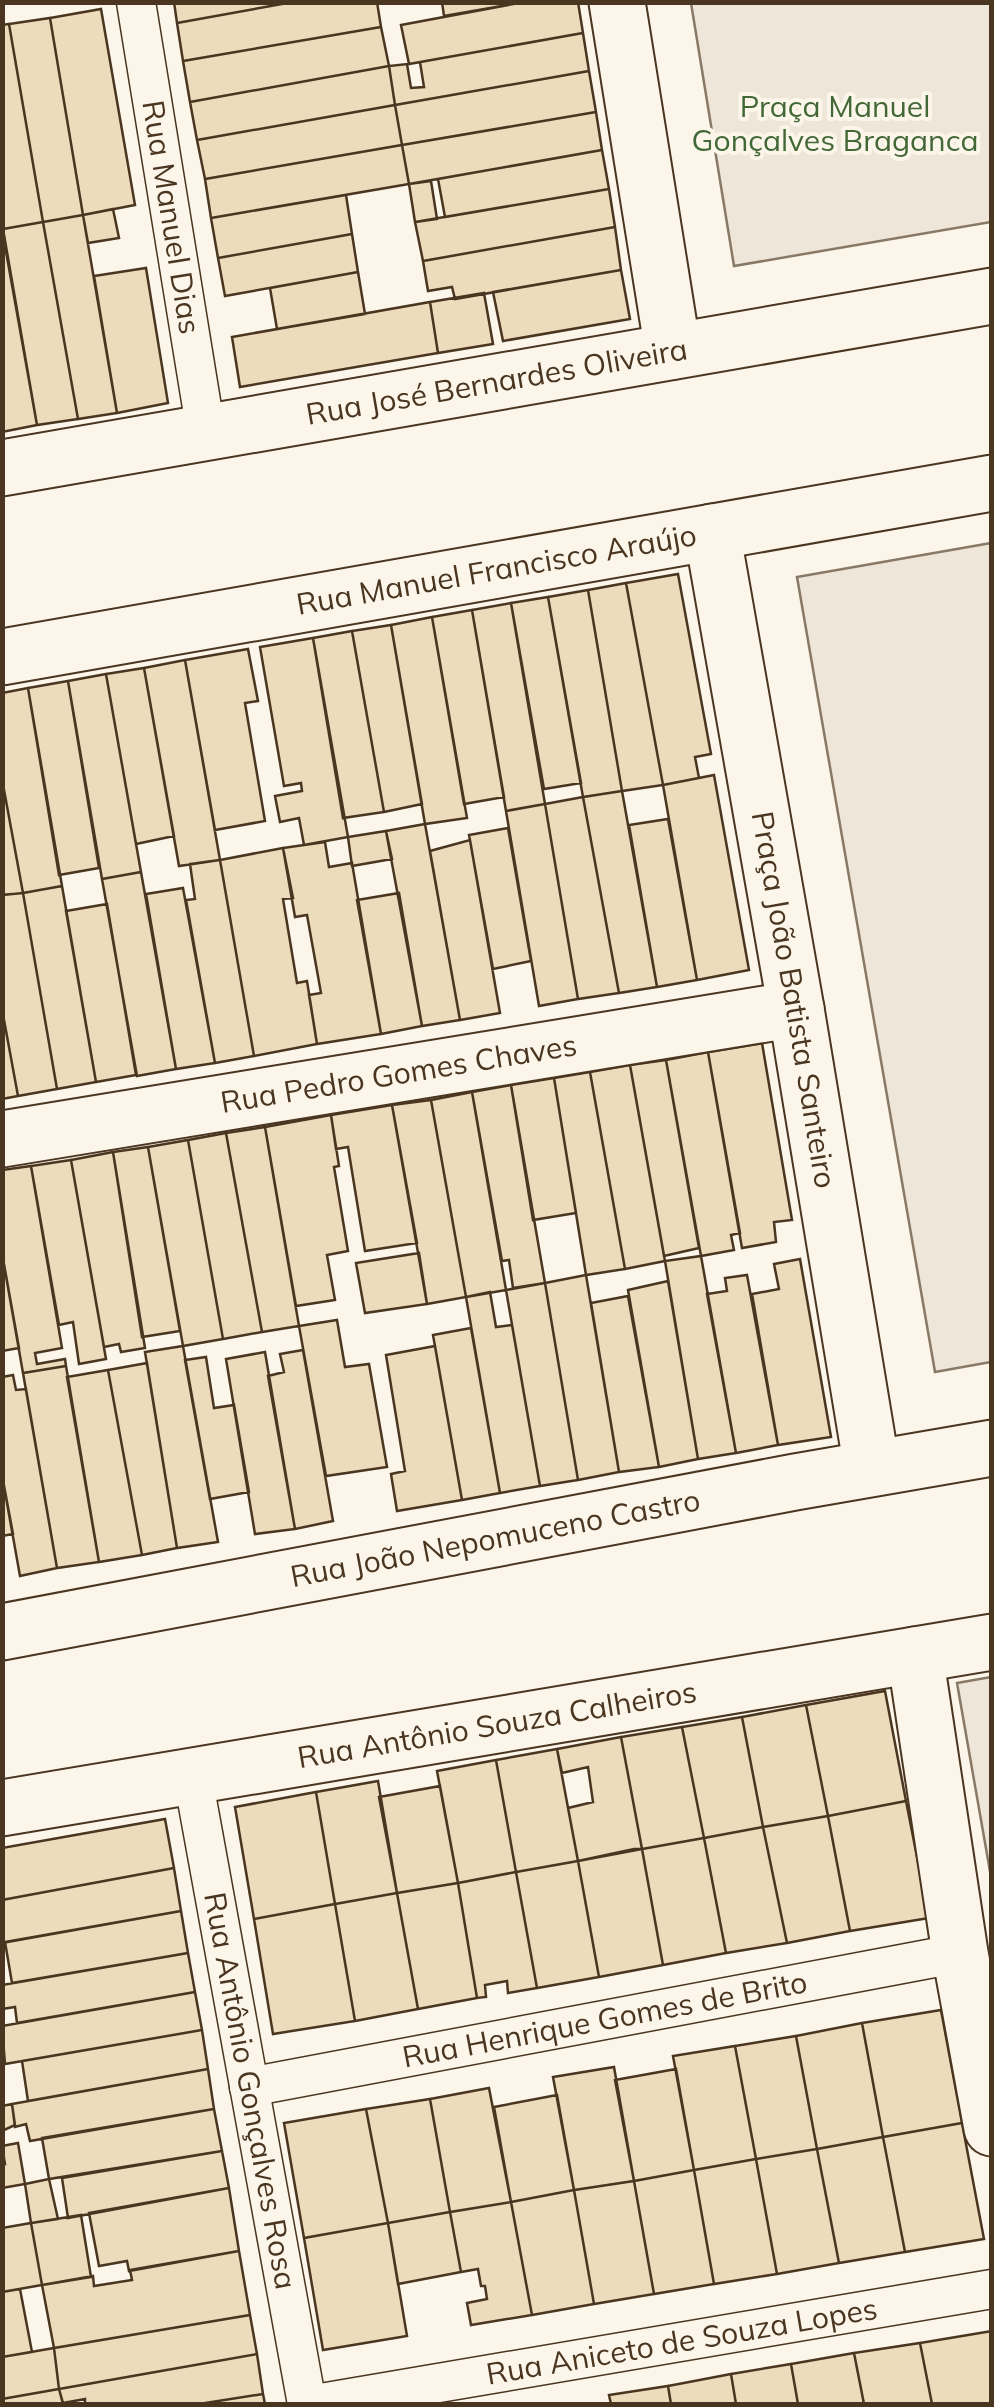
<svg xmlns="http://www.w3.org/2000/svg" width="994" height="2407" font-family="Mulish,sans-serif">
	<style>
		.green { fill: #ede6d9; stroke: #887966; stroke-width: 2.5 }
		.building { fill: #ecdcbc; stroke: #4a3520; stroke-width: 2.5 }
		.lines { fill: none; stroke-linecap: round; stroke-linejoin: round }
		.lane-casing { stroke: #4a3520; stroke-width: 41 }
		.street-casing { stroke: #4a3520; stroke-width: 59 }
		.lane { stroke: #fbf6e9; stroke-width: 38 }
		.street { stroke: #fbf6e9; stroke-width: 55 }
		.labels { text-anchor: middle; stroke-width: 8; stroke-linejoin: round; paint-order: stroke }
		.park-label { font-size: 30px; fill: #436837; stroke: #fbf6e9 }
		.street-label { font-size: 30px; fill: #4a3520; stroke: #fbf6e9 }
	</style>
	<rect width="100%" height="100%" fill="#fbf6e9"/>
	<path class="green" d="M 691,3 L 991,3 L 991,222 L 734,266 Z
		M 991,543 L 991,1362 L 935,1372 L 797,577 Z
		M 991,1677 L 992,1677 L 991,1877 L 957,1683 Z"/>
	<path class="building" d="M 174,2 L 293,2 L 177,23 Z
		M 293,2 L 377,2 L 381,27 L 183,61 L 177,23 Z
		M 442,2 L 524,2 L 444,16 Z
		M 524,2 L 578,2 L 583,33 L 409,64 L 401,25 Z
		M 101,9 L 135,205 L 83,215 L 50,18 Z
		M 50,18 L 83,215 L 43,222 L 9,24 Z
		M 9,24 L 43,222 L 3,229 L 2,25 Z
		M 381,27 L 389,66 L 190,102 L 183,61 Z
		M 583,33 L 589,71 L 395,105 L 389,66 L 407,64 L 411,88 L 424,87 L 420,62 Z
		M 389,66 L 395,105 L 197,140 L 190,102 Z
		M 589,71 L 596,112 L 402,145 L 395,105 Z
		M 395,105 L 402,145 L 205,179 L 197,140 Z
		M 596,112 L 602,150 L 409,184 L 402,145 Z
		M 402,145 L 409,184 L 211,218 L 205,179 Z
		M 602,150 L 609,189 L 445,217 L 438,179 Z
		M 431,181 L 437,219 L 415,222 L 409,184 Z
		M 609,189 L 615,227 L 423,261 L 415,222 Z
		M 346,195 L 352,234 L 218,258 L 211,218 Z
		M 113,209 L 119,238 L 88,243 L 83,215 Z
		M 83,215 L 117,413 L 78,419 L 43,222 Z
		M 43,222 L 78,419 L 37,425 L 3,229 Z
		M 615,227 L 621,270 L 455,299 L 452,287 L 428,291 L 423,261 Z
		M 2,229 L 37,425 L 2,432 Z
		M 352,234 L 358,272 L 225,296 L 218,258 Z
		M 146,268 L 168,403 L 117,413 L 94,276 Z
		M 621,270 L 630,319 L 503,341 L 493,292 Z
		M 358,272 L 365,314 L 277,329 L 270,288 Z
		M 484,293 L 493,344 L 438,353 L 430,302 Z
		M 430,302 L 438,353 L 240,387 L 232,337 Z
		M 678,574 L 711,754 L 695,757 L 699,778 L 663,785 L 626,583 Z
		M 626,583 L 663,785 L 622,791 L 588,590 Z
		M 588,590 L 622,791 L 583,797 L 548,597 Z
		M 548,597 L 581,783 L 544,789 L 511,603 Z
		M 511,603 L 545,804 L 506,811 L 472,610 Z
		M 472,610 L 504,797 L 464,804 L 432,617 Z
		M 432,617 L 467,818 L 425,824 L 391,625 Z
		M 391,625 L 422,804 L 384,812 L 352,631 Z
		M 352,631 L 384,812 L 343,818 L 313,638 Z
		M 313,638 L 348,837 L 304,845 L 299,818 L 280,822 L 275,796 L 302,791 L 301,783 L 284,786 L 260,647 Z
		M 248,649 L 258,701 L 245,703 L 265,821 L 215,830 L 185,660 Z
		M 185,660 L 220,860 L 179,866 L 144,668 Z
		M 144,668 L 174,836 L 136,844 L 106,674 Z
		M 106,674 L 141,872 L 102,879 L 68,681 Z
		M 68,681 L 99,868 L 59,875 L 28,688 Z
		M 28,688 L 62,886 L 23,893 L 2,779 L 2,693 Z
		M 714,775 L 749,970 L 697,980 L 663,785 Z
		M 2,779 L 23,893 L 4,895 L 2,885 Z
		M 622,791 L 657,987 L 619,993 L 583,797 Z
		M 583,797 L 619,993 L 578,999 L 545,804 Z
		M 545,804 L 578,999 L 539,1006 L 506,811 Z
		M 668,819 L 697,980 L 657,987 L 629,825 Z
		M 425,824 L 460,1020 L 422,1026 L 386,831 Z
		M 508,828 L 531,961 L 493,969 L 469,835 Z
		M 386,831 L 392,859 L 352,866 L 348,837 Z
		M 470,840 L 500,1013 L 460,1020 L 430,851 Z
		M 325,842 L 329,867 L 352,863 L 381,1034 L 317,1044 L 309,995 L 321,993 L 307,915 L 295,917 L 283,848 Z
		M 283,848 L 293,898 L 283,899 L 297,983 L 307,981 L 317,1044 L 254,1056 L 220,860 Z
		M 220,860 L 254,1056 L 215,1063 L 186,900 L 195,899 L 190,864 Z
		M 141,872 L 176,1069 L 137,1076 L 102,879 Z
		M 62,886 L 96,1082 L 57,1089 L 23,893 Z
		M 183,888 L 215,1063 L 176,1069 L 146,894 Z
		M 23,893 L 57,1089 L 18,1096 L 2,1009 L 2,895 Z
		M 399,893 L 422,1026 L 381,1034 L 357,900 Z
		M 107,904 L 136,1075 L 96,1082 L 66,911 Z
		M 2,1009 L 18,1096 L 2,1099 Z
		M 762,1043 L 792,1220 L 774,1222 L 776,1242 L 742,1248 L 708,1052 Z
		M 708,1052 L 740,1233 L 731,1235 L 734,1250 L 701,1256 L 666,1060 Z
		M 666,1060 L 699,1248 L 664,1256 L 630,1065 Z
		M 630,1065 L 665,1261 L 625,1269 L 590,1072 Z
		M 590,1072 L 625,1269 L 586,1275 L 554,1078 Z
		M 554,1078 L 576,1213 L 533,1220 L 511,1085 Z
		M 511,1085 L 545,1283 L 513,1288 L 509,1260 L 502,1261 L 472,1092 Z
		M 472,1092 L 506,1290 L 466,1297 L 431,1100 Z
		M 431,1100 L 466,1297 L 427,1304 L 392,1105 Z
		M 392,1105 L 417,1243 L 365,1251 L 348,1147 L 336,1149 L 331,1115 Z
		M 331,1115 L 339,1166 L 334,1167 L 348,1251 L 327,1255 L 335,1300 L 296,1306 L 265,1127 Z
		M 265,1127 L 299,1326 L 262,1332 L 226,1133 Z
		M 226,1133 L 262,1332 L 223,1339 L 188,1140 Z
		M 188,1140 L 223,1339 L 183,1346 L 148,1147 Z
		M 148,1147 L 180,1331 L 142,1337 L 113,1152 Z
		M 113,1152 L 145,1348 L 121,1352 L 119,1344 L 104,1347 L 71,1160 Z
		M 71,1160 L 106,1359 L 79,1364 L 73,1322 L 59,1325 L 31,1166 Z
		M 31,1166 L 62,1348 L 35,1353 L 37,1364 L 65,1359 L 66,1366 L 23,1373 L 2,1253 L 2,1170 Z
		M 2,1253 L 19,1348 L 2,1351 Z
		M 419,1253 L 427,1304 L 365,1313 L 356,1263 Z
		M 701,1256 L 736,1453 L 698,1459 L 665,1261 Z
		M 800,1259 L 831,1437 L 778,1445 L 752,1294 L 779,1289 L 774,1264 Z
		M 586,1275 L 619,1472 L 578,1480 L 545,1283 Z
		M 747,1275 L 778,1445 L 736,1453 L 707,1294 L 727,1291 L 725,1278 Z
		M 668,1281 L 698,1459 L 659,1467 L 628,1290 Z
		M 545,1283 L 578,1480 L 540,1486 L 506,1290 Z
		M 490,1292 L 496,1327 L 512,1325 L 540,1486 L 500,1493 L 466,1297 Z
		M 628,1296 L 659,1467 L 619,1472 L 591,1303 Z
		M 337,1320 L 345,1367 L 369,1364 L 387,1467 L 326,1476 L 299,1326 Z
		M 471,1328 L 500,1493 L 462,1500 L 433,1335 Z
		M 183,1346 L 218,1542 L 177,1548 L 145,1352 Z
		M 435,1346 L 462,1500 L 397,1511 L 391,1474 L 405,1471 L 386,1355 Z
		M 303,1350 L 333,1521 L 295,1529 L 268,1376 L 284,1372 L 280,1354 Z
		M 265,1352 L 295,1529 L 255,1534 L 226,1359 Z
		M 206,1357 L 214,1408 L 234,1405 L 249,1492 L 210,1499 L 185,1360 Z
		M 147,1363 L 177,1548 L 142,1555 L 108,1370 Z
		M 66,1366 L 99,1562 L 57,1568 L 23,1373 Z
		M 108,1370 L 142,1555 L 99,1562 L 67,1377 Z
		M 13,1375 L 16,1390 L 26,1389 L 57,1568 L 20,1576 L 2,1475 L 2,1377 Z
		M 2,1475 L 13,1534 L 2,1536 Z
		M 885,1691 L 906,1801 L 828,1816 L 806,1705 Z
		M 806,1705 L 828,1816 L 763,1827 L 742,1717 Z
		M 742,1717 L 763,1827 L 704,1838 L 682,1727 Z
		M 682,1727 L 704,1838 L 642,1849 L 621,1737 Z
		M 621,1737 L 642,1849 L 578,1861 L 568,1808 L 593,1802 L 588,1767 L 562,1773 L 557,1749 Z
		M 557,1749 L 578,1861 L 516,1872 L 496,1760 Z
		M 496,1760 L 516,1872 L 458,1883 L 437,1771 Z
		M 378,1781 L 397,1893 L 335,1904 L 316,1792 Z
		M 440,1786 L 458,1883 L 397,1893 L 379,1797 Z
		M 316,1792 L 335,1904 L 254,1919 L 235,1807 Z
		M 906,1801 L 929,1918 L 850,1931 L 828,1816 Z
		M 828,1816 L 850,1931 L 787,1943 L 763,1827 Z
		M 165,1819 L 174,1868 L 2,1900 L 2,1848 Z
		M 763,1827 L 787,1943 L 726,1953 L 704,1838 Z
		M 704,1838 L 726,1953 L 663,1965 L 642,1849 Z
		M 634,1849 L 642,1849 L 663,1965 L 599,1977 L 578,1861 Z
		M 578,1861 L 599,1977 L 537,1988 L 516,1872 Z
		M 174,1868 L 181,1911 L 2,1943 L 2,1900 Z
		M 516,1872 L 537,1988 L 508,1993 L 507,1981 L 485,1985 L 486,1997 L 477,1998 L 458,1883 Z
		M 458,1883 L 477,1998 L 418,2009 L 397,1893 Z
		M 397,1893 L 418,2009 L 355,2021 L 335,1904 Z
		M 335,1904 L 355,2021 L 273,2034 L 254,1919 Z
		M 181,1911 L 188,1953 L 12,1983 L 5,1942 Z
		M 188,1953 L 195,1992 L 17,2023 L 15,2007 L 2,2009 L 2,1985 Z
		M 195,1992 L 202,2030 L 5,2064 L 2,2026 Z
		M 941,2010 L 962,2123 L 883,2137 L 862,2023 Z
		M 862,2023 L 883,2137 L 817,2149 L 796,2036 Z
		M 202,2030 L 208,2069 L 28,2101 L 22,2061 Z
		M 796,2036 L 817,2149 L 756,2159 L 735,2046 Z
		M 735,2046 L 756,2159 L 694,2170 L 673,2056 Z
		M 614,2067 L 634,2181 L 574,2190 L 553,2077 Z
		M 208,2069 L 214,2109 L 30,2141 L 26,2124 L 15,2127 L 12,2104 Z
		M 676,2069 L 694,2170 L 634,2181 L 615,2080 Z
		M 489,2088 L 511,2202 L 450,2212 L 430,2099 Z
		M 557,2095 L 574,2190 L 511,2202 L 494,2107 Z
		M 430,2099 L 450,2212 L 388,2223 L 366,2109 Z
		M 12,2104 L 15,2125 L 2,2131 L 2,2106 Z
		M 214,2109 L 222,2151 L 49,2179 L 42,2138 Z
		M 366,2109 L 388,2223 L 304,2238 L 284,2123 Z
		M 962,2123 L 984,2239 L 905,2252 L 883,2137 Z
		M 883,2137 L 905,2252 L 839,2263 L 817,2149 Z
		M 18,2143 L 25,2184 L 2,2188 L 2,2164 L 5,2164 L 2,2146 Z
		M 817,2149 L 839,2263 L 777,2274 L 756,2159 Z
		M 222,2151 L 229,2188 L 68,2218 L 62,2178 Z
		M 756,2159 L 777,2274 L 714,2284 L 694,2170 Z
		M 694,2170 L 714,2284 L 654,2294 L 634,2181 Z
		M 49,2179 L 58,2219 L 31,2223 L 25,2184 Z
		M 634,2181 L 654,2294 L 594,2304 L 574,2190 Z
		M 229,2188 L 239,2251 L 129,2271 L 127,2261 L 99,2266 L 89,2213 Z
		M 574,2190 L 594,2304 L 532,2315 L 511,2202 Z
		M 511,2202 L 532,2315 L 471,2325 L 467,2303 L 487,2299 L 485,2286 L 481,2286 L 478,2269 L 461,2272 L 450,2212 Z
		M 450,2212 L 461,2272 L 398,2284 L 388,2223 Z
		M 81,2215 L 91,2277 L 42,2285 L 31,2223 Z
		M 31,2223 L 42,2285 L 2,2292 L 2,2228 Z
		M 388,2223 L 407,2336 L 323,2350 L 304,2238 Z
		M 239,2251 L 250,2315 L 54,2348 L 42,2285 L 93,2276 L 94,2286 L 132,2280 L 130,2270 Z
		M 20,2289 L 32,2352 L 2,2357 L 2,2292 Z
		M 250,2315 L 257,2354 L 59,2389 L 54,2348 Z
		M 992,2331 L 992,2404 L 932,2404 L 920,2343 Z
		M 920,2343 L 932,2404 L 864,2404 L 854,2353 Z
		M 54,2348 L 59,2389 L 2,2399 L 2,2357 Z
		M 854,2353 L 864,2404 L 798,2404 L 791,2364 Z
		M 257,2354 L 263,2394 L 199,2404 L 85,2404 L 85,2399 L 63,2403 L 59,2389 Z
		M 791,2364 L 798,2404 L 736,2404 L 731,2374 Z
		M 731,2374 L 736,2404 L 671,2404 L 668,2386 Z
		M 668,2386 L 671,2404 L 611,2404 L 609,2395 Z
		M 59,2389 L 63,2404 L 2,2404 L 2,2399 Z
		M 263,2394 L 265,2404 L 199,2404 Z"/>
	<g class="lines">
		<defs>
			<g id="lane">
				<path id="s1" d="M 136,2 L 206,432"/>
				<path id="s2" d="M 193,1778 L 307,2404"/>
				<path id="s3" d="M 249,2087 L 960,1953"/>
				<path id="s4" d="M 315,2404 L 992,2289"/>
			</g>
			<g id="street">
				<path d="M 617,2 L 673,351"/>
				<path id="s5" d="M 2,468 L 992,296"/>
				<path id="s6" d="M 712,532 L 796,1009 L 872,1468"/>
				<path id="s7" d="M 2,657 L 992,483"/>
				<path id="s8" d="M 2,1139 L 796,1009"/>
				<path id="s9" d="M 2,1632 L 795,1482 L 992,1448"/>
				<path d="M 915,1655 L 960,1953 L 992,2128"/>
				<path id="s10" d="M 2,1808 L 992,1642"/>
			</g>
		</defs>
		<use href="#lane" class="lane-casing"/>
		<use href="#street" class="street-casing"/>
		<use href="#lane" class="lane"/>
		<use href="#street" class="street"/>
	</g>
	<g class="labels">
		<g class="park-label">
			<text x="835" y="117">Praça Manuel<tspan x="835" dy="34">Gonçalves Braganca</tspan></text>
		</g>
		<g class="street-label">
			<text dy="10" stroke="none"><textPath href="#s1" startOffset="218">Rua Manuel Dias</textPath></text>
			<text dy="10" stroke="none"><textPath href="#s5" startOffset="502">Rua José Bernardes Oliveira</textPath></text>
			<text dy="10" stroke="none"><textPath href="#s7" startOffset="502">Rua Manuel Francisco Araújo</textPath></text>
			<text dy="10" stroke="none"><textPath href="#s6" startOffset="475">Praça João Batista Santeiro</textPath></text>
			<text dy="10" stroke="none"><textPath href="#s8" startOffset="402">Rua Pedro Gomes Chaves</textPath></text>
			<text dy="10" stroke="none"><textPath href="#s9" startOffset="502">Rua João Nepomuceno Castro</textPath></text>
			<text dy="10" stroke="none"><textPath href="#s10" startOffset="502">Rua Antônio Souza Calheiros</textPath></text>
			<text dy="10" stroke="none"><textPath href="#s3" startOffset="362">Rua Henrique Gomes de Brito</textPath></text>
			<text dy="10" stroke="none"><textPath href="#s2" startOffset="318">Rua Antônio Gonçalves Rosa</textPath></text>
			<text dy="10" stroke="none"><textPath href="#s4" startOffset="372">Rua Aniceto de Souza Lopes</textPath></text>
		</g>
	</g>
	<rect width="994" height="2407" fill="none" stroke="#4a3520" stroke-width="10"/>
</svg>
